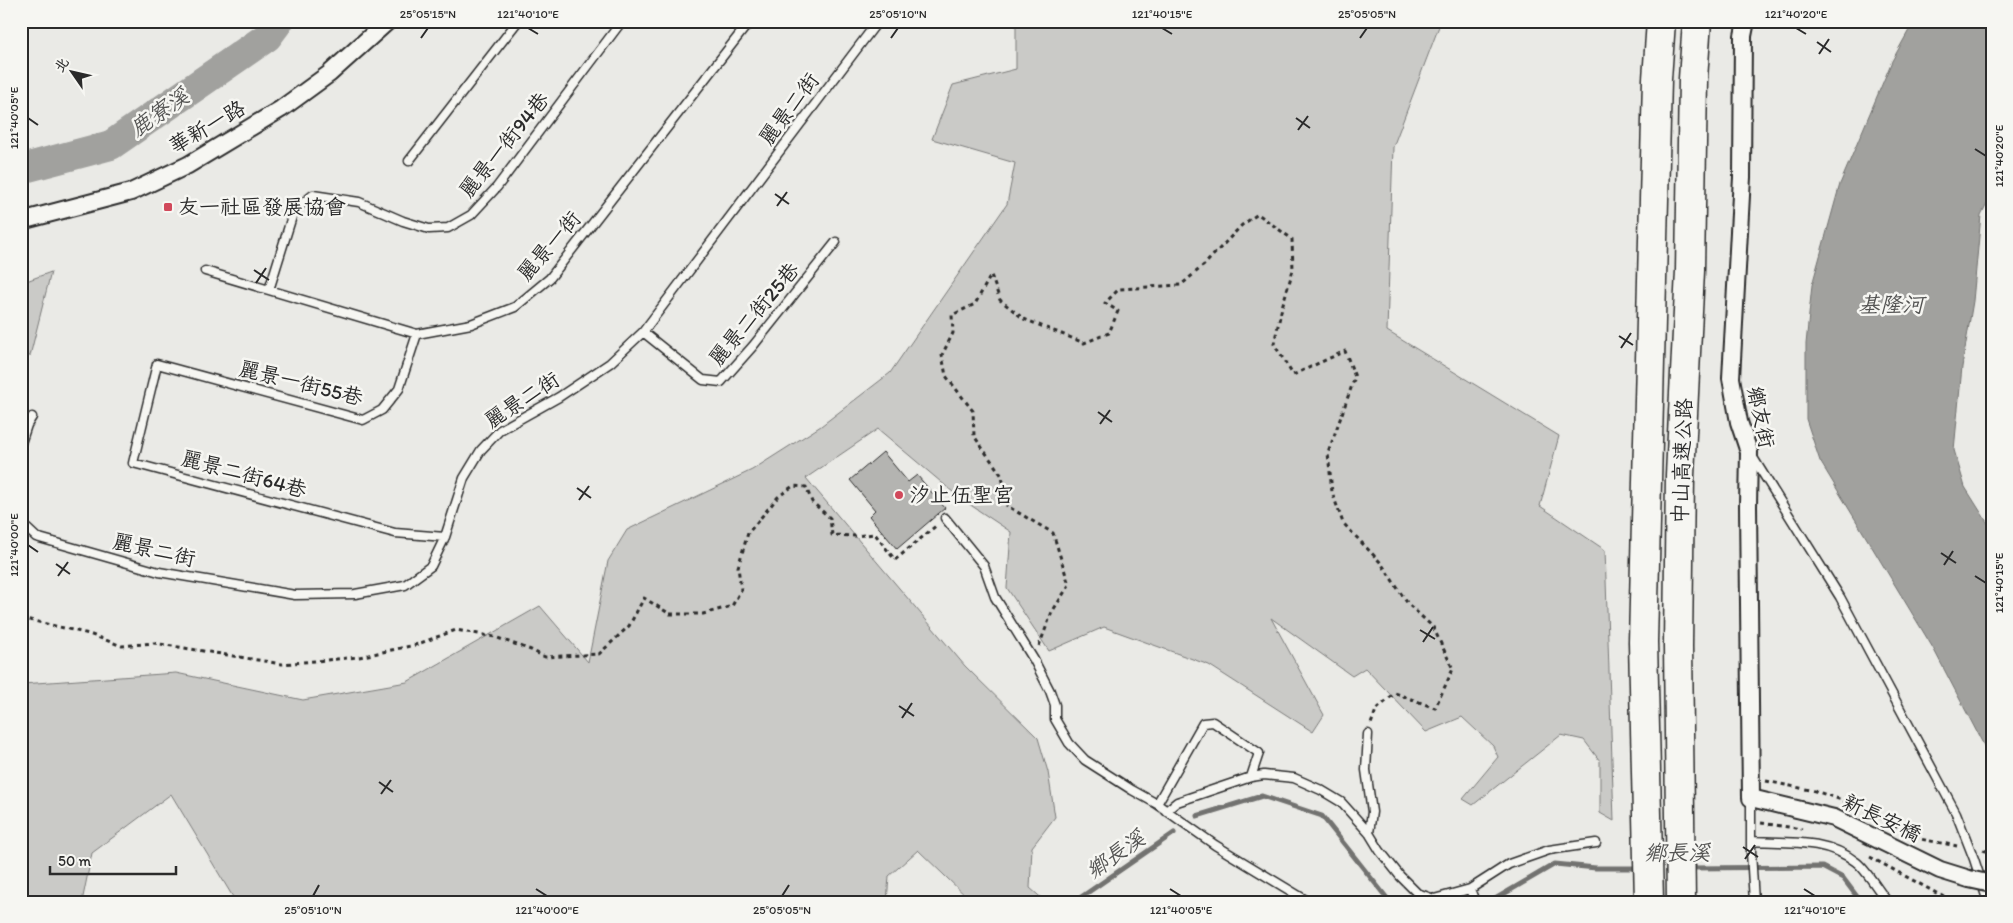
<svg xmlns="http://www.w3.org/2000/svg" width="2013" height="923" font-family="Itim,'LXGW WenKai TC',sans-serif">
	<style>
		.green { fill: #cacac7; stroke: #7a7a79 }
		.water { fill: #a1a19e; stroke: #727270 }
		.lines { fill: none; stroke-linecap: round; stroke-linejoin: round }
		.stream { stroke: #727270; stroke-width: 5 }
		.river { stroke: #a1a19e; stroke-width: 30 }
		.building { fill: #b4b4b1; stroke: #2b2b2b }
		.lane-casing { stroke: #2b2b2b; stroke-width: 11 }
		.street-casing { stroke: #2b2b2b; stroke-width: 20 }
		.highway-casing { stroke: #2b2b2b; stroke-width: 31 }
		.path { stroke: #2b2b2b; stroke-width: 3; stroke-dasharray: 4 4; stroke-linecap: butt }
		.lane { stroke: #f6f6f2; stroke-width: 8 }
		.street { stroke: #f6f6f2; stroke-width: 16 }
		.highway { stroke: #f6f6f2; stroke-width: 28 }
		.street-bridge-casing { stroke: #2b2b2b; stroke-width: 20; stroke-linecap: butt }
		.street-bridge { stroke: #f6f6f2; stroke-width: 16 }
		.ticks { fill: none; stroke: #2b2b2b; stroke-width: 2 }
		.poi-dot { fill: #d1495b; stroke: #f6f6f2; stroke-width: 2 }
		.labels { text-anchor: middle; stroke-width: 5; stroke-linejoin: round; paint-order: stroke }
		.street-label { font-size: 21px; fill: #2b2b2b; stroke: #f6f6f2 }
		.poi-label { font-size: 21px; fill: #2b2b2b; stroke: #f6f6f2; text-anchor: start }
		.water-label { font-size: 22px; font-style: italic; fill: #545453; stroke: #f6f6f2 }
		.neatline { fill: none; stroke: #2b2b2b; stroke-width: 2 }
		.ticks-label { font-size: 12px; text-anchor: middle; fill: #2b2b2b }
	</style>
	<rect width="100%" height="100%" fill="#eaeae6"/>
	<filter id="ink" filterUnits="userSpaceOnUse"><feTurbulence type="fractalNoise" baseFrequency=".02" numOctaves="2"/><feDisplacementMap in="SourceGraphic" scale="10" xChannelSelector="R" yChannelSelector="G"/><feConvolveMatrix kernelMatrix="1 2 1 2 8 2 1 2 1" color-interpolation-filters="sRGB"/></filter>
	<g filter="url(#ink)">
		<path class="green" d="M 1016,21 L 1441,21 L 1393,147 L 1387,331 L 1559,436 L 1540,506 L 1605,550 L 1614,821 L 1600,813 L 1600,761 L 1584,740 L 1561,735 L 1473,805 L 1463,799 L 1498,757 L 1493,746 L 1462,717 L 1426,732 L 1365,668 L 1352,676 L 1271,618 L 1324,715 L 1313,732 L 1209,665 L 1104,627 L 1049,651 L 1007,588 L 1011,532 L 960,498 L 878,429 L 806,478 L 965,666 L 1038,738 L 1048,772 L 1055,817 L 1032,847 L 1030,888 L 1046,902 L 972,902 L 918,850 L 889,876 L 887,902 L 236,902 L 171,794 L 92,853 L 82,902 L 21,902 L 21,617 L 24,619 L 22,684 L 176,673 L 303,700 L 407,682 L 540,606 L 588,662 L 608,561 L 627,530 L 752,470 L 821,426 L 890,373 L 1007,204 L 1015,163 L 932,139 L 953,85 L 1016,69 Z
			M 51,272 L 30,356 L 21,356 L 21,283 Z"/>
		<path class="water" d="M 1914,21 L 1992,21 L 1992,193 L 1981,215 L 1973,301 L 1962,367 L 1954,450 L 1965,487 L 1992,530 L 1992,761 L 1933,648 L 1820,461 L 1806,419 L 1806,344 L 1812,285 L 1840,184 L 1892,61 Z"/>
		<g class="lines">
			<path class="stream" d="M 1197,816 L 1262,796 L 1322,816 L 1390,902
				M 1689,868 L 1822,867 L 1843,878 L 1861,902
				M 1074,902 L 1174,833
				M 1490,902 L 1555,864 L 1596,868 L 1641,868"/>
			<path class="river" d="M 21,169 L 111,145 L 267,37 L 279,21"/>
		</g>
		<path class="building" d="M 883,452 L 908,482 L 917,475 L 945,508 L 897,549 L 869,516 L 875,510 L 850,480 Z"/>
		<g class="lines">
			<defs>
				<path id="lane" d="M 409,161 L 518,21
					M 205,271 L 417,334 L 471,324 L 515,307 L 550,278 L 750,21
					M 269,290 L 294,210 L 313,195 L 359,202 L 403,221 L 429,229 L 448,228 L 471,215 L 497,187 L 622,21
					M 643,332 L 703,380 L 721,382 L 753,346 L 836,242
					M 417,334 L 399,389 L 382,410 L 363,420 L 157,364 L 133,463 L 395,533 L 445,537
					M 21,443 L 27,425 L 32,417
					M 1752,456 L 1840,597 L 1956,813 L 1974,859 L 1988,902
					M 945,518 L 984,566 L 995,597 L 1034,660 L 1050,691 L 1055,705 L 1055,719 L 1069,743 L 1085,760 L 1132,790 L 1157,804 L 1215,845 L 1309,902
					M 21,523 L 36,537 L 159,572 L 295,595 L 355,594 L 405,585 L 431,566 L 445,537 L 464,478 L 481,450 L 500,430 L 559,397 L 610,363 L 643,332 L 878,21
					M 1368,734 L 1366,770 L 1372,812 L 1369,833
					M 1751,798 L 1751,852 L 1754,902
					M 1157,804 L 1203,723 L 1213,722 L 1259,753 L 1251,777
					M 1166,811 L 1177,802 L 1251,777 L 1264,775 L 1294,778 L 1321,790 L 1341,802 L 1369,833 L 1380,851 L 1400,876 L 1417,893 L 1434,899 L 1470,889 L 1509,864 L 1549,850 L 1596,843
					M 1751,841 C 1787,843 1826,838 1856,862 C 1867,870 1878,891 1888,902
					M 1470,889 L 1475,902"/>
				<path id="street" d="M 1746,21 L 1743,36 L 1742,177 L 1731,378 L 1739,422 L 1749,452 L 1748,506 L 1751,798 L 1834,818 L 1940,870 L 1969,879
					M 21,221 L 131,192 L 188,165 L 281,109 L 329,74 L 388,21"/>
				<path id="highway" d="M 1649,902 L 1643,642 L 1657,79 L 1661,21
					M 1681,902 L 1678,646 L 1680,475 L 1690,271 L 1693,79 L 1697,21"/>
			</defs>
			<use href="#lane" class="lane-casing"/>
			<use href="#street" class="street-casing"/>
			<use href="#highway" class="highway-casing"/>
			<path class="path" d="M 21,618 L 89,634 L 122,646 L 154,643 L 282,664 L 359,657 L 415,645 L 456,630 L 495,637 L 531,650 L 545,657 L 599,654 L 629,626 L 644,598 L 670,614 L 703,614 L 732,606 L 741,590 L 738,567 L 748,533 L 778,497 L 793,486 L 806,487 L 812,502 L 830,518 L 832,535 L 855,536 L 875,534 L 895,560 L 937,525
				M 1039,646 L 1052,612 L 1069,585 L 1053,533 L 1007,506 L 1002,476 L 974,436 L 973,411 L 946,376 L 942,355 L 953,333 L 952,315 L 975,304 L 991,275 L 1000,300 L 1024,319 L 1084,343 L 1109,333 L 1118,311 L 1105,303 L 1119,289 L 1181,285 L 1204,265 L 1242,225 L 1258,214 L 1292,239 L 1293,270 L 1282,307 L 1274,344 L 1293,375 L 1345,351 L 1355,377 L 1328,453 L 1332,492 L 1343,523 L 1381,563 L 1408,604 L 1433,627 L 1453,669 L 1435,708 L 1395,693 L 1376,710 L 1371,724
				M 1766,781 L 1815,791 L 1860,806 L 1920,839 L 1957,846
				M 1761,823 L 1802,829
				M 1983,850 L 1992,853
				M 1870,857 L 1953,902"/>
			<use href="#lane" class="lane"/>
			<use href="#street" class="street"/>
			<use href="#highway" class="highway"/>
			<defs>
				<path id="street-bridge" d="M 1969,879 L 1992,884"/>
			</defs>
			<use href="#street-bridge" class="street-bridge-casing"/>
			<use href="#street-bridge" class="street-bridge"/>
		</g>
	</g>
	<path class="ticks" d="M 528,28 L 538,34M 1162,28 L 1172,34M 1796,28 L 1806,34M 421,38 L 428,28M 891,38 L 898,28M 1360,38 L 1367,28M 1817,42 L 1831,52M 1819,54 L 1829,39M 28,118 L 38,125M 1296,118 L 1310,128M 1298,130 L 1308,116M 1975,149 L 1986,156M 775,194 L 789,204M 777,206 L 787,192M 254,270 L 269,280M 256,283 L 266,268M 1619,336 L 1633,345M 1621,348 L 1631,333M 1098,412 L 1112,422M 1100,424 L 1110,410M 577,488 L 591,498M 579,500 L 589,486M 28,545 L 38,552M 1941,553 L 1956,563M 56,564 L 70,574M 1944,565 L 1953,551M 58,576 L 68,562M 1975,576 L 1986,583M 1420,630 L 1435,639M 1423,642 L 1433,627M 899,706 L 914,716M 902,718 L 912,703M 379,782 L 393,792M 381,794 L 391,780M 1743,847 L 1758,857M 1745,859 L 1755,845M 536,889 L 547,896M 1170,889 L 1181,896M 1804,889 L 1815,896M 313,896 L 319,885M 782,896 L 789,885"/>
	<g class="poi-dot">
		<rect x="163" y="202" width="10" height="10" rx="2.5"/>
		<circle cx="899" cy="495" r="5"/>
	</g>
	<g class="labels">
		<g class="street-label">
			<text transform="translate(789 109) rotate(-53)" y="7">麗景二街</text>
			<text transform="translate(207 127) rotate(-30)" y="7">華新一路</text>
			<text transform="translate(504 145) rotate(-51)" y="7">麗景一街94巷</text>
			<text transform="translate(549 246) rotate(-49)" y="7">麗景一街</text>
			<text transform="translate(754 314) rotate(-50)" y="7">麗景二街25巷</text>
			<text transform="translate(301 383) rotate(14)" y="7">麗景一街55巷</text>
			<text transform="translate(522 400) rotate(-33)" y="7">麗景二街</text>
			<text transform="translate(1761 417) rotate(78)" y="7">鄉友街</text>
			<text transform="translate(1682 461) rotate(-88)" y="7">中山高速公路</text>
			<text transform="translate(244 474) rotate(15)" y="7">麗景二街64巷</text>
			<text transform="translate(154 550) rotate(13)" y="7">麗景二街</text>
			<text transform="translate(1882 818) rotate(25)" y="7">新長安橋</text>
		</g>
		<g class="poi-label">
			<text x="178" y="214">友一社區發展協會</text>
			<text x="909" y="502">汐止伍聖宮</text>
		</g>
		<g class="water-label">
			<text transform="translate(159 112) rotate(-35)" y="8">鹿寮溪</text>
			<text x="1891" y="312">基隆河</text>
			<text x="1677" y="860">鄉長溪</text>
			<text transform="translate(1115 854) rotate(-35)" y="8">鄉長溪</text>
		</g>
	</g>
	<rect width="2013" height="923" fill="none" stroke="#f6f6f2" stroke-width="55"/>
	<g transform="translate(72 72) rotate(304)" stroke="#f6f6f2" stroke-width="4" paint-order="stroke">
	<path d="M0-4L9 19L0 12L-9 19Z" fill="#2b2b2b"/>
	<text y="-8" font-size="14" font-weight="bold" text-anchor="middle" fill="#2b2b2b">北</text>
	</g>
	<path d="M50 866v8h126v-8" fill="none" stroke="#2b2b2b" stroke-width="2.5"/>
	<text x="58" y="866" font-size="15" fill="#2b2b2b" stroke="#f6f6f2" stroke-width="4" paint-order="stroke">50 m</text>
	<rect x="28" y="28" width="1958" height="868" class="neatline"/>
	<g class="ticks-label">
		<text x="428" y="18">25°05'15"N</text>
		<text x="528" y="18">121°40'10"E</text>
		<text x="898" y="18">25°05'10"N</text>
		<text x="1162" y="18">121°40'15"E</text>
		<text x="1367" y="18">25°05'05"N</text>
		<text x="1796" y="18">121°40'20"E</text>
		<text transform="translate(14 118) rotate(-90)" y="4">121°40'05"E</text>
		<text transform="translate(1999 156) rotate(-90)" y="4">121°40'20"E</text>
		<text transform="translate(14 545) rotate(-90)" y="4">121°40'00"E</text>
		<text transform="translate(1999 583) rotate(-90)" y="4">121°40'15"E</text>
		<text x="313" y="914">25°05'10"N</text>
		<text x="547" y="914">121°40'00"E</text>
		<text x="782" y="914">25°05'05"N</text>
		<text x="1181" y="914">121°40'05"E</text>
		<text x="1815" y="914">121°40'10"E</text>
	</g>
</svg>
